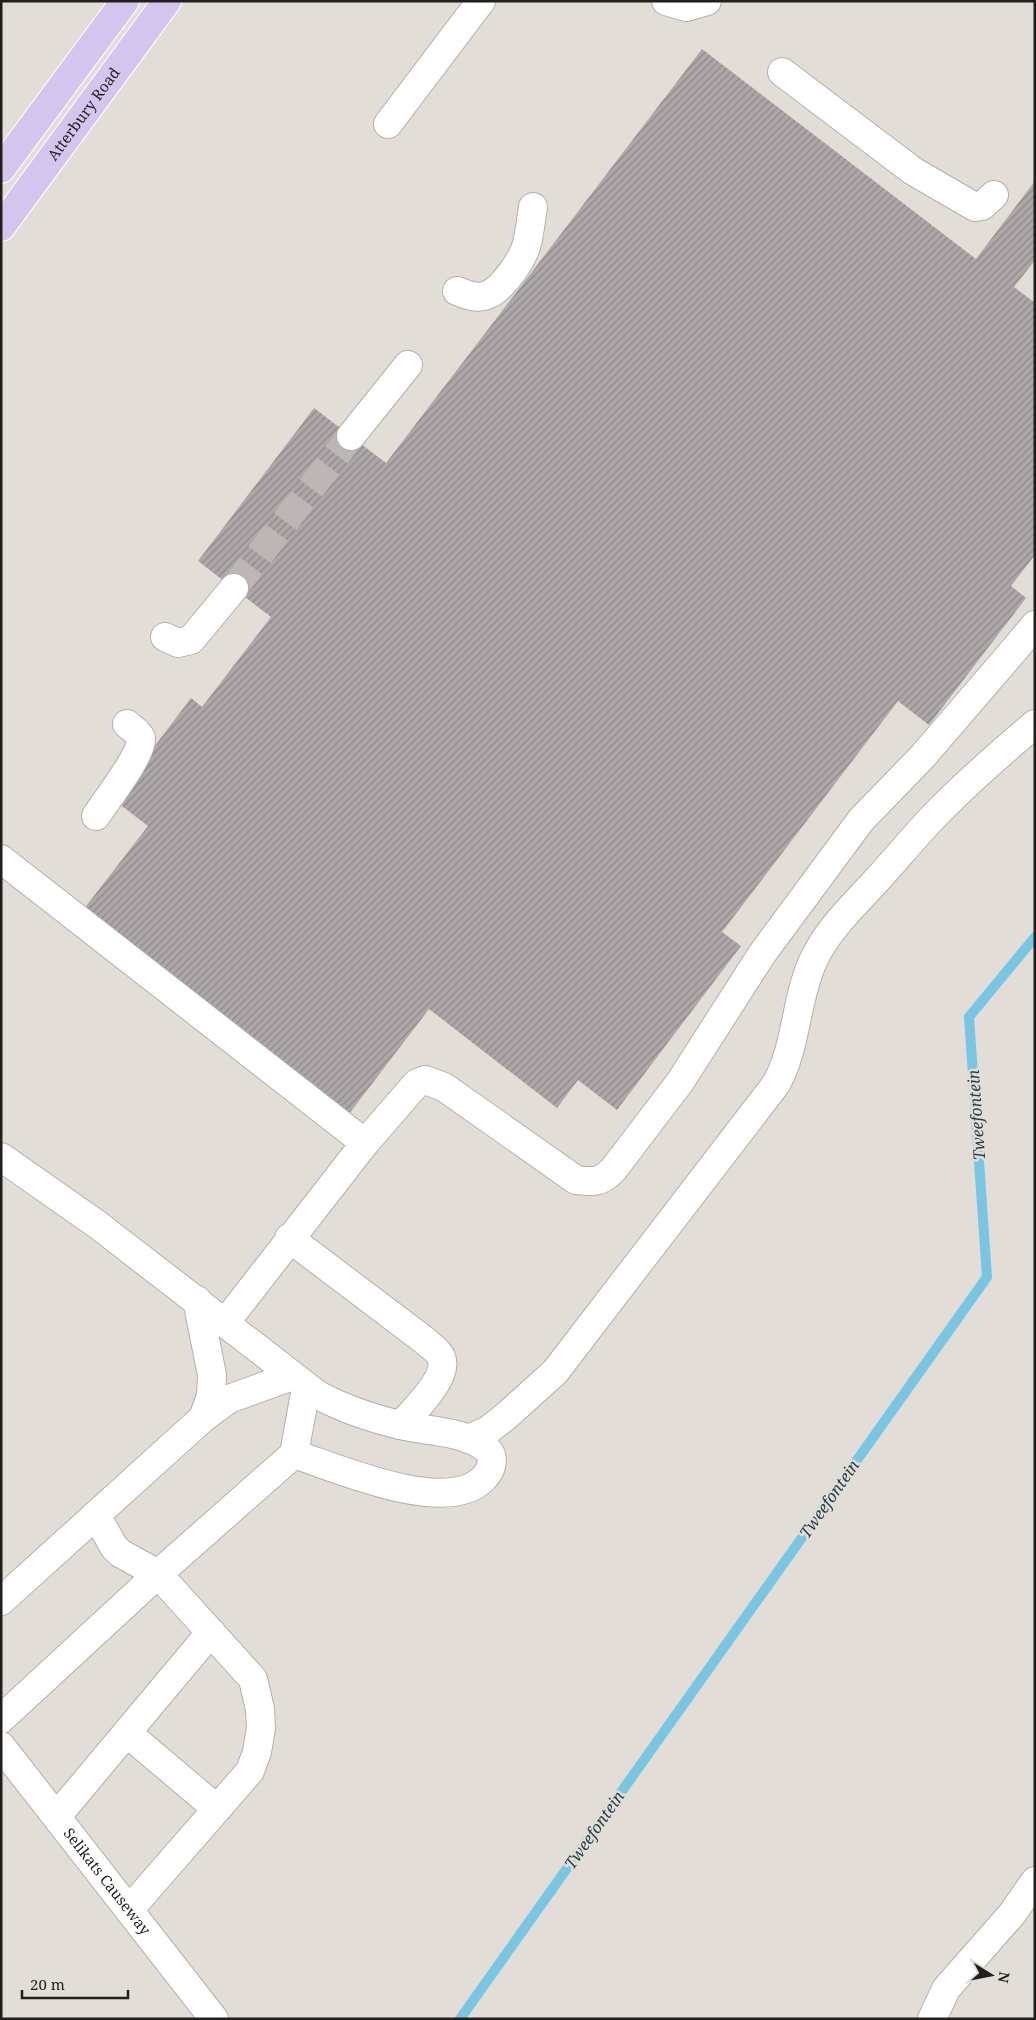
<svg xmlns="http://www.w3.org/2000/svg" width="1036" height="2020" font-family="'Noto Serif',serif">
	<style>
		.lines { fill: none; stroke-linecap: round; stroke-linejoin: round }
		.stream { stroke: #78c6e2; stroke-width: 10 }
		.building { fill: url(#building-hatch) }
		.minor-tunnel { stroke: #bcb7b3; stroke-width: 28; stroke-dasharray: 28 14; stroke-linecap: butt }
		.minor-casing { stroke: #b4afaa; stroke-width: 30 }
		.major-casing { stroke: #fff; stroke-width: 30 }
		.minor { stroke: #fff; stroke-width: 28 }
		.major { stroke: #d3c5ee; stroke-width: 28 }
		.labels { text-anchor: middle; stroke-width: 5; stroke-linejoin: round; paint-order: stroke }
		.street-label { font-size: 15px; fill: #211f1d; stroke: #e3ddd8 }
		.water-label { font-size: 16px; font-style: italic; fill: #1b3e4b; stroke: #e3ddd8 }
	</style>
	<defs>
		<pattern id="building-hatch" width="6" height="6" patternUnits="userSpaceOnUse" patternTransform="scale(1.25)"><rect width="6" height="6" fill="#aea7aa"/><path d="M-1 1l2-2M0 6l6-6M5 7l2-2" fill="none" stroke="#8d878a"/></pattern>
	</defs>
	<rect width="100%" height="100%" fill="#e3ddd8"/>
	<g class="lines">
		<path class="stream" d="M 460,2019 L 987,1277 L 969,1017 L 1035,937"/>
	</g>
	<path class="building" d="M 702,49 L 976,259 L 1035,181 L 1035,260 L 1014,287 L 1035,303 L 1035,555 L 1011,586 L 1026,598 L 929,725 L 898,701 L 722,932 L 741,946 L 617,1110 L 578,1080 L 557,1108 L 429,1009 L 349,1114 L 83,910 L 148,826 L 114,800 L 191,698 L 202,707 L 271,617 L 198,561 L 314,408 L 386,463 Z"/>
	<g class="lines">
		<path class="minor-tunnel" d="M 234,588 L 351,436"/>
		<defs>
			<g id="minor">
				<path d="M 666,1 L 686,7 L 707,1"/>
				<path d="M 782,72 L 913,171 L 975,207 L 982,206 L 994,195"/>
				<path d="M 388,124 L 481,1"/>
				<path d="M 457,291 C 467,295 477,299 487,295 C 502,290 524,258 527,243 C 530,231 531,219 533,207"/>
				<path d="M 351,436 L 408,365"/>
				<path d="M 165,637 L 178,643 L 191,640 L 234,588"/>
				<path d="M 96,816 C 105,802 144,752 141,738 C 139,732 131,728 127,724"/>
				<path d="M 1,859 L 365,1143"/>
				<path d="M 1,1157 L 98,1225 L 318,1395 C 344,1409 371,1418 400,1425 C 424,1431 464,1431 484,1447 C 491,1452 493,1458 491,1466 C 490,1472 486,1475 483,1479 C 446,1516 337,1468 294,1454"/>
				<path d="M 289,1238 L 424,1340 C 429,1345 438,1350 441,1357 C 450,1377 413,1411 401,1425"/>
				<path d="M 197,1300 L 212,1375 L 211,1396 L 203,1418"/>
				<path d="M 225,1323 L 365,1143 L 417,1083 L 425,1080 L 444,1087 L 576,1180 C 593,1182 600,1183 613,1170 L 680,1082 L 762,954 L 861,820 L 923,756 L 1015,649 L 1035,625"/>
				<path d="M 468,1439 L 487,1431 L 505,1417 L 555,1372 L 776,1084 C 797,1047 795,1001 813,961 C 827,930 853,906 876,881 C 898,857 919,831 942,808 C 972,778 1003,751 1035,724"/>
				<path d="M 96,1515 L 114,1547 L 120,1553 L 158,1574 L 253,1679 L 260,1709 L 261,1728 L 257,1752 L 250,1771 L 129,1910"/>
				<path d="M 1,1601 L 203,1418 L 229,1399 L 292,1376"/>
				<path d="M 1,1719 L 158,1574 L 294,1454 L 306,1388"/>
				<path d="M 127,1733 L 217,1809"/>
				<path id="s1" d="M 1,1746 L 214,2019"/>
				<path d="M 57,1816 L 211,1632"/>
				<path d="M 932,2019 L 946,1989 L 1012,1914 L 1035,1881"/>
			</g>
			<g id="major">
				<path d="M 1,169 L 125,1"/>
				<path id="s2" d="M 1,227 L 167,1"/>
			</g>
		</defs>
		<use href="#minor" class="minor-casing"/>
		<use href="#major" class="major-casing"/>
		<use href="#minor" class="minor"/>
		<use href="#major" class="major"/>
	</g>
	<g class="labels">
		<g class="street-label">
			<text dy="5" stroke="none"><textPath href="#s2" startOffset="140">Atterbury Road</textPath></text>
			<text dy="5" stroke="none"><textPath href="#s1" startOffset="172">Selikats Causeway</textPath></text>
		</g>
		<g class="water-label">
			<text transform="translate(976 1115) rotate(-94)" y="6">Tweefontein</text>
			<text transform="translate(829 1499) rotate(-55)" y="6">Tweefontein</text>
			<text transform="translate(594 1830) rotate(-55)" y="6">Tweefontein</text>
		</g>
	</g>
	<rect width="1036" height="2020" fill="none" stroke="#211f1d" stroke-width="5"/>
	<g transform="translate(991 1975) rotate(100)" stroke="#e3ddd8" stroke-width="4" paint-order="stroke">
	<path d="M0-4L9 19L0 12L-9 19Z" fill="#211f1d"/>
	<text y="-8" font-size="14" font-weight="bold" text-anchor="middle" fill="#211f1d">N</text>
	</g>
	<path d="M22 1990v8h106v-8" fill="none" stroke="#211f1d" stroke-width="2.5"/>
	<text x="30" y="1990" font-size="15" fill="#211f1d" stroke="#e3ddd8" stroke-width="4" paint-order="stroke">20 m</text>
</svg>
